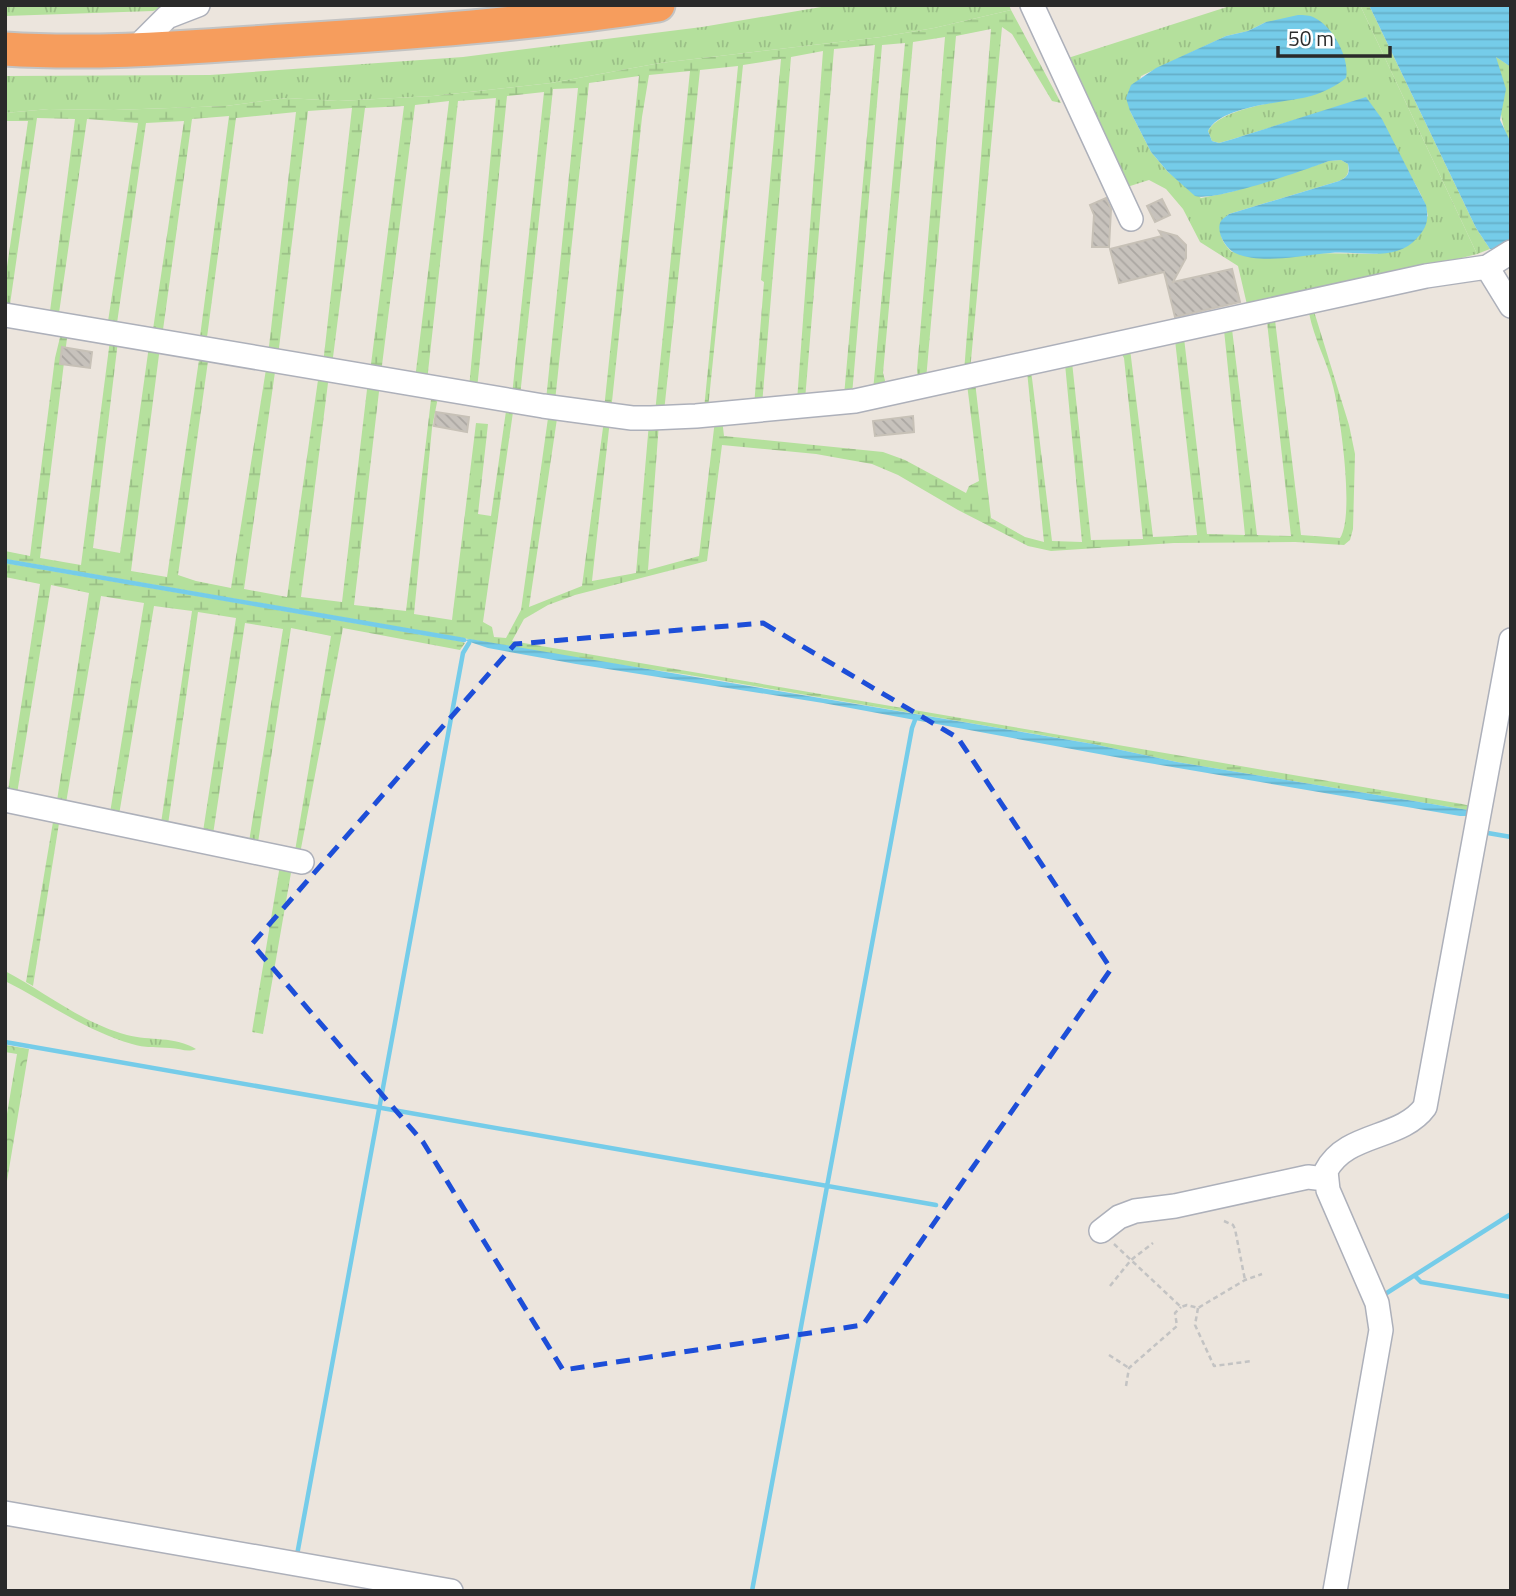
<svg xmlns="http://www.w3.org/2000/svg" width="1516" height="1596" font-family="'Titillium Web',sans-serif">
	<style>
		.grass { fill: url(#grass-tufts); fill-rule: evenodd }
		.forest { fill: url(#forest-crowns) }
		.wetland { fill: url(#wetland-marsh) }
		.water { fill: url(#water-rules) }
		.lines { fill: none; stroke-linecap: round; stroke-linejoin: round }
		.stream { stroke: #75cce9; stroke-width: 4.5 }
		.building { fill: url(#building-back-hatch); stroke: #c7c1b7; stroke-width: 2 }
		.minor-casing { stroke: #adb0ba; stroke-width: 26 }
		.highway-casing { stroke: #c3c3c3; stroke-width: 37 }
		.path { stroke: #c3c3c3; stroke-width: 2.5; stroke-dasharray: 5 3.5; stroke-linecap: butt }
		.minor { stroke: #fff; stroke-width: 23 }
		.highway { stroke: #f69d5d; stroke-width: 33 }
		.marked { fill: none; stroke: #1d4ed8; stroke-width: 5; stroke-dasharray: 14 9; stroke-linejoin: round }
	</style>
	<defs>
		<pattern id="grass-tufts" width="24" height="20" patternUnits="userSpaceOnUse" patternTransform="scale(1.75)"><rect width="24" height="20" fill="#b4e09c"/><path d="M3 7l-1-3M5 7V3M7 7l1-3M15 17l-1-3M17 17v-4M19 17l1-3" fill="none" stroke="#9bc087"/></pattern>
		<pattern id="forest-crowns" width="20" height="18" patternUnits="userSpaceOnUse" patternTransform="scale(1.75)"><rect width="20" height="18" fill="#b4e09c"/><path d="M2 6a3 3 0 1 1 6 0M12 15a3 3 0 1 1 6 0" fill="none" stroke="#9bc087"/></pattern>
		<pattern id="wetland-marsh" width="20" height="14" patternUnits="userSpaceOnUse" patternTransform="scale(1.75)"><rect width="20" height="14" fill="#b4e09c"/><path d="M1 5h8M5 5V1M11 12h8M15 12V8" fill="none" stroke="#9bc087"/></pattern>
		<pattern id="water-rules" width="6" height="5" patternUnits="userSpaceOnUse" patternTransform="scale(1.75)"><rect width="6" height="5" fill="#75cce9"/><path d="M0 2.5h6" fill="none" stroke="#65afc8"/></pattern>
		<pattern id="building-back-hatch" width="6" height="6" patternUnits="userSpaceOnUse" patternTransform="scale(1.75)"><rect width="6" height="6" fill="#c7c2bc"/><path d="M-1 5l2 2M0 0l6 6M5-1l2 2" fill="none" stroke="#aba7a2"/></pattern>
	</defs>
	<rect width="100%" height="100%" fill="#ece5dd"/>
	<path class="grass" d="M 5,5 L 169,5 L 153,11 L 5,16 Z
		M 833,5 L 1009,5 L 1011,10 L 934,28 L 881,37 L 660,63 L 551,83 L 433,96 L 338,101 L 287,98 L 226,106 L 114,110 L 49,109 L 5,113 L 5,76 L 210,75 L 463,57 L 702,27 Z
		M 1233,5 L 1360,5 L 1477,254 L 1388,277 L 1248,309 L 1238,266 L 1200,242 L 1183,209 L 1166,189 L 1149,180 L 1127,187 L 1068,58 ZM 1266,22 L 1310,96 C 1286,100 1219,108 1208,131 L 1212,141 L 1219,143 L 1233,139 L 1366,98 C 1380,116 1389,135 1399,156 C 1409,176 1424,193 1428,216 L 1377,254 L 1232,252 C 1219,241 1216,226 1229,214 L 1339,181 C 1348,177 1349,173 1348,164 L 1341,160 L 1329,161 L 1231,192 L 1201,198 L 1168,172 L 1151,152 L 1130,111 L 1141,76 L 1226,36 L 1248,31 Z
		M 5,971 C 45,992 82,1023 127,1035 C 150,1041 175,1036 196,1049 C 187,1053 180,1048 170,1048 C 157,1047 144,1048 132,1044 C 86,1031 47,1002 5,981 Z"/>
	<path class="forest" d="M 5,1045 L 29,1049 L 5,1193 L 5,1126 L 17,1054 L 5,1052 Z"/>
	<path class="wetland" d="M 1360,5 L 1369,5 L 1476,228 L 1490,249 L 1477,254 Z
		M 1011,10 L 1061,103 L 1052,101 L 1012,34 L 1002,27 L 970,371 L 964,372 L 991,29 L 956,36 L 926,380 L 918,382 L 917,370 L 945,37 L 913,42 L 883,373 L 887,388 L 873,391 L 905,43 L 882,45 L 852,395 L 844,396 L 875,45 L 834,49 L 805,400 L 797,401 L 823,51 L 791,57 L 762,405 L 754,406 L 764,282 L 761,280 L 781,59 L 743,65 L 708,409 L 704,409 L 738,66 L 700,70 L 664,412 L 655,413 L 690,71 L 649,75 L 642,117 L 611,411 L 604,409 L 639,76 L 589,83 L 555,401 L 546,400 L 578,88 L 553,89 L 520,396 L 512,395 L 544,92 L 507,96 L 477,389 L 469,388 L 496,98 L 458,101 L 427,381 L 415,379 L 449,101 L 415,105 L 381,373 L 370,372 L 404,106 L 365,108 L 332,365 L 323,364 L 352,108 L 308,111 L 278,356 L 268,355 L 296,112 L 236,118 L 206,345 L 199,344 L 229,116 L 192,119 L 162,337 L 152,336 L 184,121 L 146,123 L 116,330 L 107,328 L 138,123 L 87,119 L 58,320 L 49,319 L 75,119 L 37,118 L 9,311 L 5,311 L 5,281 L 28,121 L 5,121 L 5,113 L 49,109 L 114,110 L 226,106 L 287,98 L 338,101 L 433,96 L 551,83 L 660,63 L 881,37 L 934,28 Z
		M 1495,56 L 1511,67 L 1511,143 C 1498,127 1498,78 1495,56 Z
		M 1313,308 L 1349,425 L 1355,454 L 1353,529 L 1350,540 L 1344,545 L 1295,542 L 1174,543 L 1051,551 L 1028,546 L 958,510 L 898,475 L 872,464 L 816,454 L 722,445 L 707,561 L 575,595 L 548,605 L 524,619 L 512,641 L 1462,804 L 1475,807 L 1474,811 L 1177,762 L 1093,744 L 689,675 L 601,662 L 5,559 L 5,551 L 30,556 L 55,358 L 62,329 L 68,330 L 40,558 L 81,565 L 110,340 L 118,341 L 93,548 L 120,553 L 149,346 L 160,347 L 131,571 L 167,577 L 200,353 L 209,354 L 178,575 L 196,581 L 231,588 L 267,363 L 276,365 L 244,589 L 287,597 L 319,373 L 329,375 L 301,597 L 342,602 L 368,381 L 380,383 L 354,605 L 406,611 L 432,391 L 439,392 L 432,428 L 414,614 L 452,620 L 476,423 L 488,424 L 478,514 L 491,516 L 507,404 L 514,405 L 483,622 L 492,627 L 494,637 L 506,638 L 521,610 L 549,411 L 558,412 L 529,607 L 582,586 L 604,420 L 610,420 L 592,581 L 636,573 L 649,423 L 659,423 L 648,570 L 699,556 L 715,420 L 722,419 L 724,436 L 883,452 L 905,460 L 966,493 L 969,486 L 979,481 L 967,384 L 975,382 L 991,518 L 1025,537 L 1044,542 L 1027,371 L 1031,370 L 1052,541 L 1082,542 L 1065,364 L 1072,362 L 1091,540 L 1143,539 L 1124,358 L 1120,351 L 1130,349 L 1153,537 L 1197,535 L 1175,340 L 1184,338 L 1207,534 L 1245,535 L 1224,330 L 1232,329 L 1257,535 L 1291,536 L 1267,322 L 1275,320 L 1301,535 L 1340,538 C 1355,516 1340,413 1333,386 C 1327,361 1314,339 1309,313 Z
		M 5,563 L 459,641 L 465,643 L 460,650 L 343,628 L 299,859 L 294,857 L 331,636 L 291,628 L 257,849 L 248,848 L 283,629 L 245,623 L 212,841 L 202,838 L 236,618 L 198,612 L 167,832 L 160,830 L 192,611 L 154,606 L 118,821 L 109,819 L 144,603 L 101,596 L 65,809 L 56,807 L 89,593 L 51,585 L 16,800 L 7,797 L 40,584 L 5,577 Z
		M 54,816 L 60,817 L 33,986 L 26,982 Z
		M 280,865 L 292,867 L 263,1034 L 252,1032 Z"/>
	<path class="water" d="M 1369,5 L 1511,5 L 1511,67 L 1496,57 L 1506,89 L 1500,120 L 1511,143 L 1511,240 L 1501,248 L 1490,249 L 1476,228 Z
		M 1298,15 C 1304,15 1310,15 1315,18 C 1333,27 1350,58 1346,78 C 1336,86 1324,92 1311,96 C 1286,103 1221,105 1208,131 L 1212,141 L 1219,143 L 1233,139 L 1366,97 L 1382,119 L 1426,205 C 1429,220 1427,227 1417,238 C 1396,263 1358,250 1330,253 C 1302,255 1261,265 1235,253 C 1226,249 1215,231 1221,221 C 1223,218 1226,217 1229,214 L 1339,181 C 1348,177 1350,173 1348,164 L 1341,160 L 1329,161 C 1304,170 1216,202 1195,196 L 1168,172 L 1151,152 L 1130,111 L 1126,98 L 1131,85 L 1156,68 L 1226,36 L 1248,31 L 1266,22 Z
		M 470,639 L 1093,744 L 1177,762 L 1474,811 L 1473,816 L 1460,816 L 1137,761 L 823,703 L 576,664 L 488,648 L 464,640 Z"/>
	<g class="lines">
		<path class="stream" d="M 5,561 L 464,640
			M 1482,832 L 1511,837
			M 5,1042 L 936,1205
			M 1415,1276 L 1421,1282 L 1511,1297
			M 1382,1296 L 1511,1214
			M 297,1555 L 463,653 L 469,643
			M 752,1591 L 912,728 L 915,720"/>
	</g>
	<path class="building" d="M 1106,198 L 1111,209 L 1109,247 L 1092,247 L 1094,215 L 1090,205 Z
		M 1162,199 L 1170,215 L 1155,222 L 1147,206 Z
		M 1159,231 L 1177,236 L 1186,245 L 1186,258 L 1173,282 L 1232,269 L 1240,302 L 1175,317 L 1164,272 L 1119,283 L 1110,249 L 1162,236 Z
		M 62,347 L 92,352 L 90,368 L 60,364 Z
		M 436,412 L 469,417 L 467,432 L 434,426 Z
		M 913,416 L 914,432 L 875,436 L 873,421 Z"/>
	<g class="lines">
		<defs>
			<path id="minor" d="M 1032,5 L 1131,219
				M 135,49 L 167,17 L 198,5
				M 1487,267 L 1511,306
				M 5,315 L 543,406 L 632,418 L 651,418 L 696,416 L 855,401 L 1426,276 L 1487,267 L 1511,252
				M 5,800 L 302,862
				M 1101,1231 L 1119,1217 L 1135,1211 L 1175,1206 L 1308,1177 L 1325,1179
				M 5,1513 L 451,1591
				M 1335,1591 L 1381,1330 L 1377,1303 L 1328,1190 L 1326,1171 C 1346,1132 1401,1140 1425,1107 L 1511,640"/>
			<path id="highway" d="M 5,49 C 97,55 190,47 282,41 C 407,33 533,24 658,5"/>
		</defs>
		<use href="#minor" class="minor-casing"/>
		<use href="#highway" class="highway-casing"/>
		<path class="path" d="M 1224,1221 L 1233,1225 L 1235,1229 L 1245,1280
			M 1114,1244 L 1181,1307 L 1187,1305 L 1198,1308 L 1245,1280 L 1262,1274
			M 1110,1286 L 1131,1260 L 1153,1243
			M 1198,1308 L 1195,1325 L 1214,1366 L 1252,1361
			M 1109,1355 L 1129,1368
			M 1126,1386 L 1129,1368 L 1177,1326 L 1175,1313 L 1181,1307"/>
		<use href="#minor" class="minor"/>
		<use href="#highway" class="highway"/>
	</g>
	<path class="marked" d="M 763,623 L 958,738 L 1111,969 L 863,1325 L 563,1370 L 423,1142 L 252,944 L 515,644 Z"/>
	<rect width="1516" height="1596" fill="none" stroke="#2a2a2a" stroke-width="14"/>
	<path d="M1278 46v10h112v-10" fill="none" stroke="#2a2a2a" stroke-width="3.5"/>
	<text x="1288" y="46" font-size="21" fill="#2a2a2a" stroke="#ffffff" stroke-width="5" paint-order="stroke">50 m</text>
</svg>
